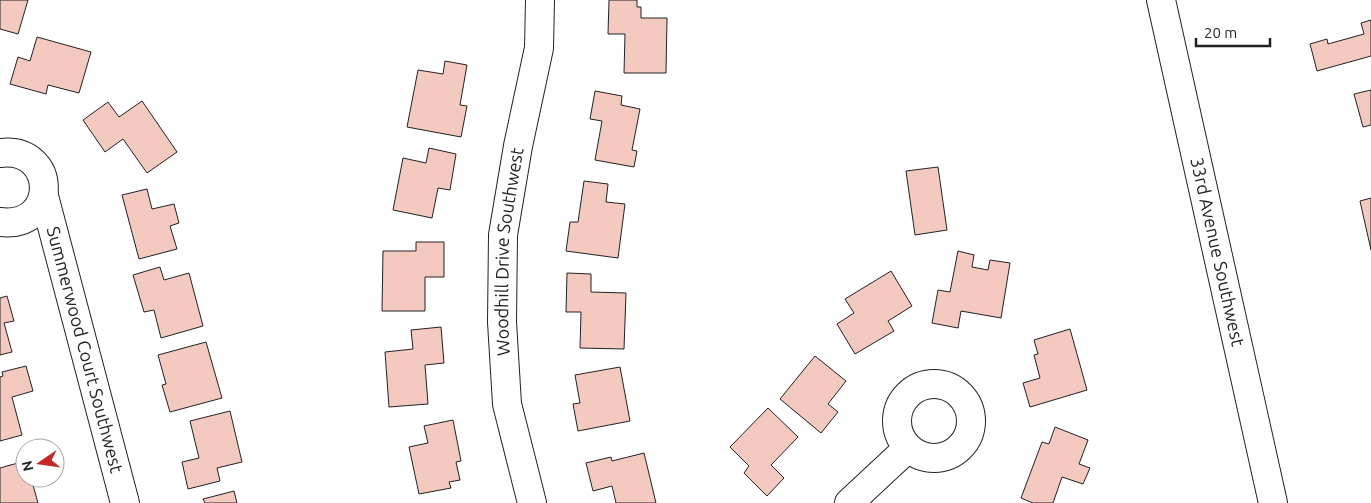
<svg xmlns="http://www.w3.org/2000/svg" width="1371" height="503" font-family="Ubuntu,sans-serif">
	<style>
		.building { fill: #f3c9c0; stroke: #222 }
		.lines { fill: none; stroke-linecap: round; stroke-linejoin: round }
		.minor-casing { stroke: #222; stroke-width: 30 }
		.minor { stroke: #fff; stroke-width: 28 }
		.labels { text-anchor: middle; stroke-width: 4; stroke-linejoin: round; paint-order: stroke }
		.street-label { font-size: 18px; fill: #222; stroke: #fff }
	</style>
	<rect width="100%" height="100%" fill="#fff"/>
	<path class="building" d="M 0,0 L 28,0 L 18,34 L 0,29 Z
		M 609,0 L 637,0 L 637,7 L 641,7 L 641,18 L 667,18 L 666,73 L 624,73 L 625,34 L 608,34 Z
		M 1371,20 L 1371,56 L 1317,71 L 1310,44 L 1327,39 L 1328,44 L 1364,34 L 1361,23 Z
		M 37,37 L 91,52 L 79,93 L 48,85 L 46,94 L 10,84 L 18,57 L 30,61 Z
		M 445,61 L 467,65 L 460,105 L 467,106 L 461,137 L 407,127 L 418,70 L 443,74 Z
		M 1371,90 L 1371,125 L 1363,127 L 1354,94 Z
		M 595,91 L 622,96 L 621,105 L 640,109 L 632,150 L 637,151 L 634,167 L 595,160 L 602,121 L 590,119 Z
		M 142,101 L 177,152 L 147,173 L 123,139 L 105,152 L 83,120 L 108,102 L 119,117 Z
		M 429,148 L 456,154 L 450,190 L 438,188 L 432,218 L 393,210 L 403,158 L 426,163 Z
		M 938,167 L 947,230 L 915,235 L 906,171 Z
		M 584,181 L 608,184 L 606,202 L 625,204 L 618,258 L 566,251 L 570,222 L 578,222 Z
		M 147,189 L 152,209 L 174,204 L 179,223 L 170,226 L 177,249 L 139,259 L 122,195 Z
		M 1371,198 L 1371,250 L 1360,201 Z
		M 416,242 L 444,242 L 444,277 L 425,277 L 425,311 L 382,311 L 383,251 L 416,251 Z
		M 958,251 L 974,255 L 972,267 L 988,270 L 990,260 L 1010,263 L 1001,318 L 961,311 L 958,328 L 932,323 L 938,290 L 950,292 Z
		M 160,267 L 164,280 L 189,273 L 203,326 L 161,338 L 154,310 L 144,312 L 133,275 Z
		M 891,271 L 912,306 L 888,321 L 894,331 L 855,354 L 837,324 L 854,313 L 845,299 Z
		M 567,273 L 591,274 L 591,292 L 626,293 L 624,349 L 580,348 L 581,312 L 566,312 Z
		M 7,296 L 14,321 L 4,323 L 12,352 L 0,355 L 0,298 Z
		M 441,327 L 444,363 L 425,365 L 428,404 L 389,407 L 385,352 L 413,349 L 411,330 Z
		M 1070,329 L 1087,390 L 1030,407 L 1023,383 L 1040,378 L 1034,355 L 1038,354 L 1034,340 Z
		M 206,342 L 222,398 L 170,412 L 162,385 L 166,384 L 158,355 Z
		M 815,356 L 846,381 L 828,404 L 838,412 L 821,433 L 780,399 Z
		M 26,366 L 33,391 L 12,397 L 22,435 L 0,441 L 0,377 L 3,376 L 2,372 Z
		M 620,367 L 630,421 L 578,431 L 573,404 L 580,403 L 575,375 Z
		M 768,408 L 798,437 L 771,465 L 784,478 L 767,496 L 744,473 L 749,466 L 730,447 Z
		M 230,411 L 242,462 L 217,468 L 220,481 L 188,489 L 182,462 L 199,458 L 190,421 Z
		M 453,420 L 461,461 L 456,462 L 460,480 L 449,482 L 451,488 L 419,494 L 409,447 L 428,443 L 424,426 Z
		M 1055,427 L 1088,440 L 1079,464 L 1090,468 L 1083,484 L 1062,477 L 1053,503 L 1033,503 L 1021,498 L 1042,442 L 1049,444 Z
		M 644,453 L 656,503 L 616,503 L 612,486 L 593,491 L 586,463 L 611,457 L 612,461 Z
		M 25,461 L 25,478 L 31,478 L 38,503 L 0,503 L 0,468 Z
		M 234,491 L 237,503 L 205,503 L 203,499 Z"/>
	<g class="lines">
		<defs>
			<g id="minor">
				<path id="s1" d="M 1161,0 L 1273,503"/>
				<path d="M 0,153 C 58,146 59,229 0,222"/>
				<path id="s2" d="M 44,196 L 125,503"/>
				<circle cx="934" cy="421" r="37"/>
				<path id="s3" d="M 532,503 L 507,404 L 502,322 L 503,235 L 518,146 L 539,48 L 540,0"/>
				<path d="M 849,503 L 908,448"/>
			</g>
		</defs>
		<use href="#minor" class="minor-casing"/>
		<use href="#minor" class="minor"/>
	</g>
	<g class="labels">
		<g class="street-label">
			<text dy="6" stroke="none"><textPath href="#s3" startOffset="255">Woodhill Drive Southwest</textPath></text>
			<text dy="6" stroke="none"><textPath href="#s1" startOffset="258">33rd Avenue Southwest</textPath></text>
			<text dy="6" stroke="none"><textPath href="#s2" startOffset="159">Summerwood Court Southwest</textPath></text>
		</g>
	</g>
	<g transform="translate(40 463) rotate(257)"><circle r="24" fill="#ffffff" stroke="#a7a7a7"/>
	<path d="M0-4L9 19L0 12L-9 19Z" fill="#c62828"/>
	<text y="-8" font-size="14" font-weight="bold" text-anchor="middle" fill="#222222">N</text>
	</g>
	<path d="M1196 38v8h74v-8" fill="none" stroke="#222222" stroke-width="2.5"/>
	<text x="1204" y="38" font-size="15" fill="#222222" stroke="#ffffff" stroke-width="4" paint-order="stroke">20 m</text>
</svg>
